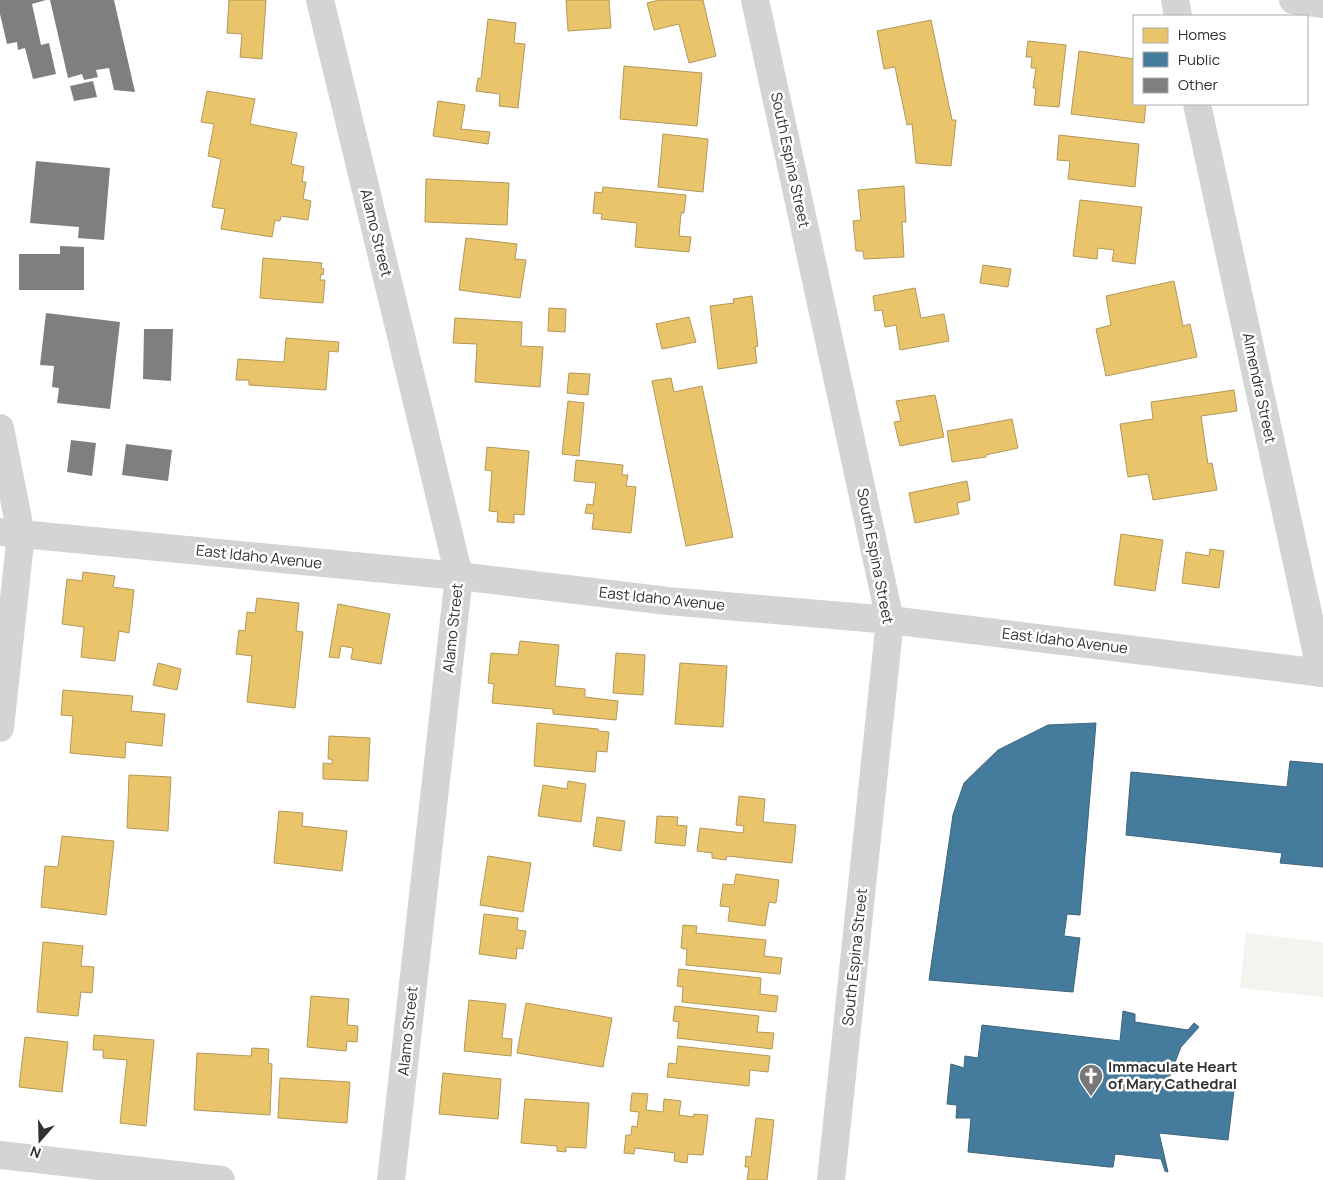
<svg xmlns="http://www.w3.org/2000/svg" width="1323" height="1180" font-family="Manrope,sans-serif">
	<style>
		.green { fill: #f2f5ed }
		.homes { fill: #e9c46a; stroke: #b29859 }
		.public { fill: #457b9d; stroke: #3f647c }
		.building { fill: #7f7f7f }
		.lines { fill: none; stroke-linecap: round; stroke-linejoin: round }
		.minor { stroke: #d4d4d4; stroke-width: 28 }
		.tertiary { stroke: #d4d4d4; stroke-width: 28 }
		.labels { text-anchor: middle; stroke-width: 5; stroke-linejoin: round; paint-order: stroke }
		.street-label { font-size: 15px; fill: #303030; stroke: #fff }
		.poi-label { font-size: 15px; font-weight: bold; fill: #303030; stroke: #fff; text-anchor: start }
	</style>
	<rect width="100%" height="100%" fill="#fff"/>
	<path class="green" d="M 1246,933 L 1323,942 L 1323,997 L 1240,988 Z"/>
	<path class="homes" d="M 229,0 L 266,0 L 262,59 L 240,57 L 242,34 L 227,33 Z
		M 566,0 L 609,0 L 611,28 L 568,31 Z
		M 659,0 L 703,0 L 716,56 L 689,63 L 679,24 L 654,30 L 647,3 Z
		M 488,19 L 516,23 L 514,43 L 525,44 L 518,108 L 499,106 L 500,94 L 476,91 L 478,78 L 481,79 Z
		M 931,20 L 952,120 L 956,120 L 951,166 L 916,163 L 912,124 L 907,125 L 895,67 L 884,69 L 877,31 Z
		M 1028,41 L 1066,45 L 1059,107 L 1034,105 L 1036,88 L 1033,88 L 1036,68 L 1031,68 L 1032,57 L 1026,57 Z
		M 1079,51 L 1134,59 L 1134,104 L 1146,104 L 1144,123 L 1071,114 Z
		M 624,66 L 702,73 L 697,126 L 620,119 Z
		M 207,91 L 255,99 L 250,124 L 297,133 L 291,164 L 304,167 L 302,182 L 306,182 L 303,199 L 311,201 L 308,220 L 281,216 L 280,221 L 275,220 L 272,237 L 221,229 L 225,209 L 212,207 L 221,159 L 208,156 L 214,124 L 201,122 Z
		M 438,101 L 465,105 L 461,129 L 490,132 L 488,144 L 433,136 Z
		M 663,134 L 708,139 L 703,192 L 658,187 Z
		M 1059,135 L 1139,144 L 1135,187 L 1068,179 L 1070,161 L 1057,160 Z
		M 426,179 L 509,183 L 507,225 L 425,222 Z
		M 904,186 L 906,222 L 902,222 L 904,257 L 864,259 L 863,251 L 856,251 L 853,221 L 861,220 L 858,190 Z
		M 603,187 L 686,195 L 684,213 L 681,213 L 679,236 L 691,237 L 689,252 L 635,247 L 637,223 L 601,219 L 602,214 L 593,213 L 595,192 L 602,193 Z
		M 1080,200 L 1142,207 L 1135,264 L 1112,261 L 1114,250 L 1098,248 L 1097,259 L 1073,256 Z
		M 466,238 L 517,244 L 515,259 L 526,260 L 520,298 L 459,290 Z
		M 263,258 L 322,263 L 321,268 L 324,269 L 323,275 L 321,274 L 320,280 L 325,280 L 323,303 L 260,298 Z
		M 983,265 L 1011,269 L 1008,287 L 980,283 Z
		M 1174,281 L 1183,326 L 1190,324 L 1197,357 L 1106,376 L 1096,329 L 1111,325 L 1106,296 Z
		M 915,288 L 921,318 L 944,314 L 949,341 L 900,350 L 896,325 L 885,327 L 882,310 L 875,311 L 873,296 Z
		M 752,296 L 758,346 L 755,347 L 757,363 L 718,369 L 710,306 L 734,303 L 733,299 Z
		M 549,308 L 566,309 L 565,332 L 548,331 Z
		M 689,317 L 696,342 L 662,349 L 656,324 Z
		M 455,318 L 522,322 L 521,346 L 543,347 L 540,387 L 475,382 L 477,344 L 453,343 Z
		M 286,338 L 339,342 L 338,352 L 329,351 L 326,390 L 249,385 L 249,380 L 236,380 L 238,359 L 284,362 Z
		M 569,373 L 590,374 L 588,395 L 567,393 Z
		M 671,378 L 674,392 L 702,386 L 733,537 L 686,546 L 652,381 Z
		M 1234,390 L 1237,411 L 1201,416 L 1208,464 L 1212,463 L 1217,490 L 1153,500 L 1148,474 L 1128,477 L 1120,424 L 1153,419 L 1151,402 Z
		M 935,395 L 944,437 L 900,446 L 894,422 L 901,421 L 896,401 Z
		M 568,401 L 584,403 L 579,456 L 562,454 Z
		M 1012,419 L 1018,448 L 986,455 L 986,457 L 952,462 L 947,431 Z
		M 487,447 L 529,451 L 524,515 L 514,514 L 514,523 L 497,522 L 498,512 L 489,511 L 492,471 L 485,470 Z
		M 576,460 L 623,465 L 622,475 L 628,475 L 626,486 L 636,487 L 631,533 L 592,529 L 594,514 L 585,513 L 587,504 L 593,505 L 596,483 L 574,481 Z
		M 967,481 L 970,500 L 957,503 L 959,514 L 915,523 L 909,493 Z
		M 1121,534 L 1163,540 L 1155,591 L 1114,585 Z
		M 1210,549 L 1224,551 L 1219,588 L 1182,583 L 1186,552 L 1209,556 Z
		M 83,572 L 115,576 L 113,587 L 134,590 L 129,633 L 119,631 L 115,661 L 81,657 L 84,627 L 62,624 L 67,579 L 82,581 Z
		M 257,598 L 299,603 L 296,631 L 303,632 L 295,708 L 247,702 L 252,656 L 236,654 L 239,630 L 245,631 L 247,612 L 255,613 Z
		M 338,604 L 390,614 L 381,664 L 351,659 L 353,648 L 341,646 L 339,658 L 329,657 Z
		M 520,641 L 559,645 L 555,686 L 585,689 L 585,697 L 618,701 L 616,720 L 553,714 L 553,709 L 492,703 L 494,684 L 488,683 L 491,653 L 518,655 Z
		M 616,653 L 645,655 L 643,695 L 613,693 Z
		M 158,663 L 181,669 L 177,690 L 153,685 Z
		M 680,663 L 727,666 L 723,727 L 675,724 Z
		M 63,690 L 133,696 L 131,711 L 165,714 L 162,746 L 126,742 L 125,758 L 70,753 L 73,716 L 61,715 Z
		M 537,723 L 598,729 L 598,731 L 609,732 L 607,752 L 597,751 L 595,772 L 534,766 Z
		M 329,736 L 370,738 L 368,781 L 323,779 L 323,763 L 332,764 L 332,759 L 328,759 Z
		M 129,775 L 171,777 L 168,831 L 127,828 Z
		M 568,781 L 586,784 L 581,822 L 538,816 L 543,785 L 567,789 Z
		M 739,796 L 765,799 L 763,822 L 796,825 L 792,863 L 727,856 L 726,860 L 712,858 L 712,853 L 697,851 L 700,828 L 743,833 L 744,826 L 736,825 Z
		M 279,811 L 303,813 L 302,826 L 347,831 L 342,871 L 274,863 Z
		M 657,816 L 678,817 L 677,825 L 687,826 L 685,846 L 655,843 Z
		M 597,817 L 625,821 L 621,851 L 593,846 Z
		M 62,836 L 114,841 L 106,915 L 41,907 L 45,866 L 58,867 Z
		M 488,856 L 531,863 L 523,912 L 480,905 Z
		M 736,874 L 779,880 L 776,903 L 769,902 L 765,926 L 728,921 L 730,907 L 720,906 L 723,884 L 734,885 Z
		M 484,914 L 518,918 L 517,930 L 526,931 L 523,949 L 517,948 L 516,959 L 479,954 Z
		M 683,925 L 697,926 L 696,933 L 766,940 L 764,956 L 782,958 L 780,974 L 686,965 L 687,949 L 681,948 Z
		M 43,942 L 83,946 L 81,966 L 94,967 L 92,993 L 81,992 L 78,1016 L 37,1012 Z
		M 679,969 L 761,978 L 760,994 L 778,996 L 776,1012 L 682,1002 L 683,987 L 677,986 Z
		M 311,996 L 349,999 L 347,1025 L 358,1026 L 357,1042 L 347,1041 L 346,1051 L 307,1047 Z
		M 469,1000 L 506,1004 L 502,1038 L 512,1039 L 511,1056 L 464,1051 Z
		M 526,1003 L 612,1018 L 603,1067 L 517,1053 Z
		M 675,1006 L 759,1016 L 757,1032 L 774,1033 L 772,1049 L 677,1038 L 679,1022 L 673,1021 Z
		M 94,1035 L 154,1040 L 146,1126 L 120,1123 L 127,1060 L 103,1058 L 103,1050 L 93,1050 Z
		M 25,1037 L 68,1042 L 62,1092 L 19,1087 Z
		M 678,1046 L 770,1056 L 768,1072 L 750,1070 L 749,1086 L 667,1077 L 669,1063 L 676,1064 Z
		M 252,1048 L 269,1049 L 268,1063 L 272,1064 L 270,1115 L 194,1110 L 197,1053 L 251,1056 Z
		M 443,1073 L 501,1079 L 498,1119 L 439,1114 Z
		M 280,1078 L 350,1082 L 347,1123 L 278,1118 Z
		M 632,1093 L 648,1094 L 646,1110 L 663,1112 L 664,1099 L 681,1101 L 679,1115 L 693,1117 L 694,1114 L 708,1115 L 703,1155 L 688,1154 L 687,1163 L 674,1161 L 675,1153 L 635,1148 L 634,1154 L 624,1153 L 626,1135 L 631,1135 L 632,1126 L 637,1127 L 639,1112 L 630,1111 Z
		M 525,1099 L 589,1103 L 586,1148 L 566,1147 L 566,1152 L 557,1151 L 557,1146 L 521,1143 Z
		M 756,1118 L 774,1120 L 767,1180 L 747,1180 L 749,1167 L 745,1167 L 746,1156 L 751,1157 Z"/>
	<path class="public" d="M 1096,723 L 1080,915 L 1067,914 L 1064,936 L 1080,938 L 1073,992 L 929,980 L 953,815 L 964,783 L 998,750 L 1048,725 Z
		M 1290,761 L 1323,764 L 1323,867 L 1280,863 L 1282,853 L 1126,835 L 1131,772 L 1287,787 Z
		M 1123,1011 L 1135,1014 L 1135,1022 L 1188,1030 L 1194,1023 L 1199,1027 L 1181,1047 L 1167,1083 L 1234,1090 L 1228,1140 L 1159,1133 L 1168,1172 L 1165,1171 L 1161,1159 L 1115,1154 L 1113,1167 L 1109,1167 L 968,1152 L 971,1118 L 956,1118 L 957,1105 L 947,1104 L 951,1064 L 964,1068 L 965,1056 L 978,1058 L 982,1025 L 1120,1041 Z"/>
	<path class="building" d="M 0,0 L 46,0 L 32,4 L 41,45 L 49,43 L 56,74 L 33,79 L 25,48 L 18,50 L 17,42 L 7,44 L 0,14 Z
		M 50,0 L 114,0 L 135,92 L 114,90 L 109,68 L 96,70 L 98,77 L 84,80 L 82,74 L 68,78 Z
		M 93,81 L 97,97 L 74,101 L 70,86 Z
		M 36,161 L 110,168 L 104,240 L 78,238 L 79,227 L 30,223 Z
		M 60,246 L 84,247 L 84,290 L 19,290 L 19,254 L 60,254 Z
		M 46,313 L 120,322 L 110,409 L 57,403 L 59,388 L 52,387 L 54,366 L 40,365 Z
		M 144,329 L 173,329 L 171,381 L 143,379 Z
		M 71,440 L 96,443 L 92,476 L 67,472 Z
		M 126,444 L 172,450 L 168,481 L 122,475 Z"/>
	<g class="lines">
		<path class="minor" d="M 320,0 L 459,576 L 391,1180
			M 1175,0 L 1178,16
			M 1293,0 L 1323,4
			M 1197,104 L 1321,673
			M 0,428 L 21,534 L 0,728
			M 0,1155 L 221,1180"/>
		<path class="tertiary" d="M 755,0 L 890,620 L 831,1180
			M 0,532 L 459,576 L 668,601 L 890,620 L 1323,673"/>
	</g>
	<defs>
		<symbol id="church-pin" viewBox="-11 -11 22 30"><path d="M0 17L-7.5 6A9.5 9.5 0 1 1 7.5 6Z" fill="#787878" stroke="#fff"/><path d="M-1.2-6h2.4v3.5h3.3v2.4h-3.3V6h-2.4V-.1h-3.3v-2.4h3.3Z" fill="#fff"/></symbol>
	</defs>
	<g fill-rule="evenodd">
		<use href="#church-pin" x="1077" y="1062" width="28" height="38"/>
	</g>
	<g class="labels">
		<g class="street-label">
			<text transform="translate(790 160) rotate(78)" y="5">South Espina Street</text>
			<text transform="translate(376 233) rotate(76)" y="5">Alamo Street</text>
			<text transform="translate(1259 388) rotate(78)" y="5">Almendra Street</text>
			<text transform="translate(875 556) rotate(79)" y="5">South Espina Street</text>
			<text transform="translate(259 557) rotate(6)" y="5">East Idaho Avenue</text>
			<text transform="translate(662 599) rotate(6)" y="5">East Idaho Avenue</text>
			<text transform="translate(453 628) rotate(-84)" y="5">Alamo Street</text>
			<text transform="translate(1065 641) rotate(7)" y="5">East Idaho Avenue</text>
			<text transform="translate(855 957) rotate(-84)" y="5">South Espina Street</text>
			<text transform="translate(408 1031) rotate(-84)" y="5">Alamo Street</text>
		</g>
		<g class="poi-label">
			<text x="1108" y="1072">Immaculate Heart<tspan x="1108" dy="17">of Mary Cathedral</tspan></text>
		</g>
	</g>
	<rect x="1133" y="15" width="175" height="90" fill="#ffffff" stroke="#acacac"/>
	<rect x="1143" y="28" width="25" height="15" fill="#e9c46a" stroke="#acacac"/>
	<text x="1178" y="40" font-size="15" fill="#303030">Homes</text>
	<rect x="1143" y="52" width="25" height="15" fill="#457b9d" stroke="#acacac"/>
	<text x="1178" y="65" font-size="15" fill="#303030">Public</text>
	<rect x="1143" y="78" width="25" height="15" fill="#7f7f7f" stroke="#acacac"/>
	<text x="1178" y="90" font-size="15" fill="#303030">Other</text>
	<g transform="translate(40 1140) rotate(200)" stroke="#ffffff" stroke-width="4" paint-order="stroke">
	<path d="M0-4L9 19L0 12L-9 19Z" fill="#303030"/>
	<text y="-8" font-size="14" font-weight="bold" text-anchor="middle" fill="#303030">N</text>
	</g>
</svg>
